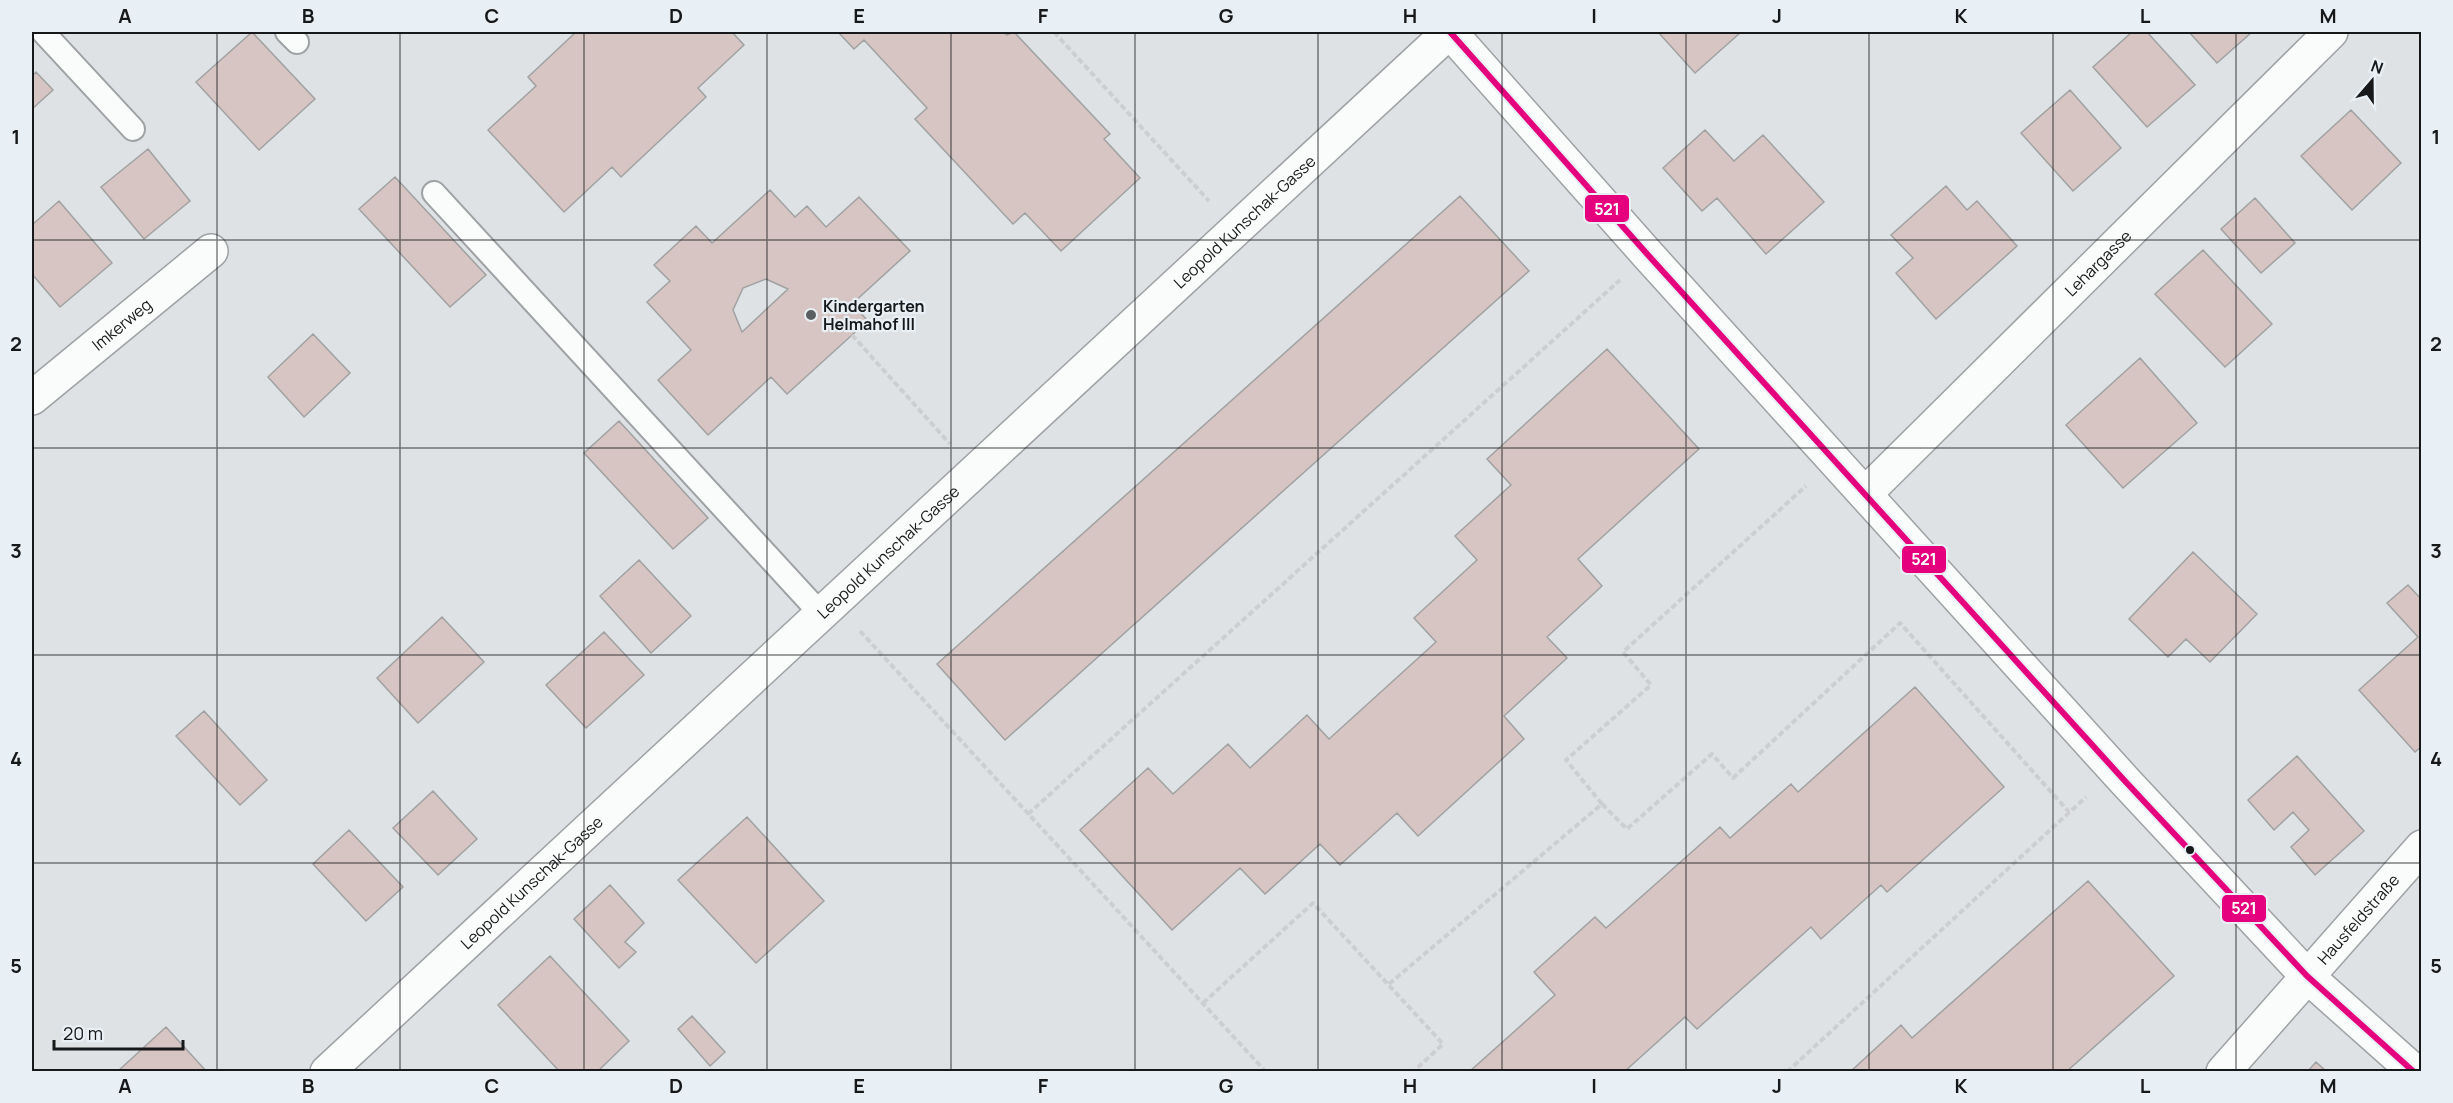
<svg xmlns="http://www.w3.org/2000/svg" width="2453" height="1103" font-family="Manrope,sans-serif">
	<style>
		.building { fill: #d7c5c4; stroke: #a0a1a1; stroke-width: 1.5; fill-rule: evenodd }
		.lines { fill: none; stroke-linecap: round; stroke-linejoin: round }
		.lane-casing { stroke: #9fa2a4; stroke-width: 26 }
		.street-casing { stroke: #9fa2a4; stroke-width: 36 }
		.path { stroke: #cdced0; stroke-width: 4; stroke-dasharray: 6 3; stroke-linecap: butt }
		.lane { stroke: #fafbfb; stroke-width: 22 }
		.street { stroke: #fafbfb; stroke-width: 33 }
		.bus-1-casing { stroke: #e9f0f5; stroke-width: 10 }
		.bus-1 { stroke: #e5007d; stroke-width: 6 }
		.grid { fill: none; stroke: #161819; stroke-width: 1.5; stroke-opacity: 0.55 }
		.poi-dot { fill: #5c5f60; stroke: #e9f0f5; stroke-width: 2 }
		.bus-dot { fill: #161819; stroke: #e9f0f5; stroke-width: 2 }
		.labels { text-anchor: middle; stroke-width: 4.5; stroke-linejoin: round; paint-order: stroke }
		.street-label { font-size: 16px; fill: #161819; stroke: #e9f0f5 }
		.poi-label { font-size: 16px; font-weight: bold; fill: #161819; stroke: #e9f0f5; text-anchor: start }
		.line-badge { stroke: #e9f0f5; stroke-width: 2 }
		.badge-label { font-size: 16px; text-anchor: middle; font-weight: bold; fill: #fff }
		.neatline { fill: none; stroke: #161819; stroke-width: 2 }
		.grid-label { font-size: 20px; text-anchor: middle; font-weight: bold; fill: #161819 }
	</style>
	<rect width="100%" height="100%" fill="#dfe2e5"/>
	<path class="building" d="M 252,32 L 315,99 L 259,150 L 196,82 Z
		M 576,32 L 732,32 L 744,45 L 698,88 L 706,97 L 621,177 L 612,167 L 564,212 L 488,130 L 536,86 L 528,77 Z
		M 838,32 L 1003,32 L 1007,35 L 1014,32 L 1110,134 L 1104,139 L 1140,178 L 1061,251 L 1025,213 L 1013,224 L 915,119 L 927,108 L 864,40 L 854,49 Z
		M 1658,32 L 1741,32 L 1695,73 Z
		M 2132,32 L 2147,32 L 2195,85 L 2147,127 L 2093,67 Z
		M 2189,32 L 2252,32 L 2217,63 Z
		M 36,72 L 53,90 L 32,109 L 32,76 Z
		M 2070,90 L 2121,148 L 2073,191 L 2021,133 Z
		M 2351,110 L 2401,163 L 2352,210 L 2301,156 Z
		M 1705,130 L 1734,161 L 1763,135 L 1824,202 L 1766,254 L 1717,198 L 1702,211 L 1663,168 Z
		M 148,149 L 190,201 L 144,239 L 101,187 Z
		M 395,177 L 486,275 L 450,307 L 359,209 Z
		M 1946,186 L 1967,210 L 1977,201 L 2017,246 L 1936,319 L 1896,273 L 1913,258 L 1891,235 Z
		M 770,190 L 795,217 L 807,206 L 826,227 L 859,197 L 910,251 L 852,304 L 868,321 L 852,335 L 787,394 L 771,377 L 708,435 L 658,380 L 691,350 L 647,302 L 670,281 L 654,265 L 696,226 L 712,243 ZM 766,279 L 788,289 L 742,332 L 733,310 L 743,288 Z
		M 1460,196 L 1529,271 L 1005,740 L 937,664 Z
		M 2255,198 L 2295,243 L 2261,273 L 2221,229 Z
		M 59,201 L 112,263 L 60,307 L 32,274 L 32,225 Z
		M 2203,250 L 2272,324 L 2225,367 L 2155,294 Z
		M 313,334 L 350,373 L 304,417 L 268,377 Z
		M 1607,349 L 1699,449 L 1578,559 L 1602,586 L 1547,637 L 1567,658 L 1504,716 L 1524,739 L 1418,836 L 1397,813 L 1340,865 L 1320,844 L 1265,894 L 1240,868 L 1172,930 L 1080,830 L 1148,768 L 1173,794 L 1228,744 L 1250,768 L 1307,715 L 1329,739 L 1436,642 L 1414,618 L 1477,560 L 1455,536 L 1511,485 L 1487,459 Z
		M 2140,358 L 2197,423 L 2123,488 L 2066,425 Z
		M 619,421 L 708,518 L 673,549 L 584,453 Z
		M 2193,552 L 2257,614 L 2210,662 L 2186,639 L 2168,657 L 2129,619 Z
		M 639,560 L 691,616 L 651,653 L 600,596 Z
		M 2408,585 L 2422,600 L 2422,746 L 2415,752 L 2359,690 L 2418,637 L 2387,603 Z
		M 442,617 L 484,662 L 418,723 L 377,678 Z
		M 604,632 L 644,675 L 586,728 L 546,685 Z
		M 1915,687 L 2004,787 L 1887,892 L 1881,885 L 1821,939 L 1811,927 L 1697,1029 L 1685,1017 L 1624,1072 L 1469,1072 L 1555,995 L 1534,972 L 1595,917 L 1606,928 L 1720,827 L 1730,838 L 1791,784 L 1798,792 Z
		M 204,711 L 267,780 L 240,805 L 176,736 Z
		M 2297,756 L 2364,831 L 2315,875 L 2291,847 L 2309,830 L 2293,812 L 2274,830 L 2248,800 Z
		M 433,791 L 477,839 L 438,875 L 393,828 Z
		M 747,817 L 824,901 L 756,963 L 678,880 Z
		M 349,830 L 403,887 L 366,921 L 313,864 Z
		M 2088,881 L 2174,976 L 2066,1072 L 1850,1072 L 1901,1025 L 1912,1038 Z
		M 610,885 L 644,923 L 625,942 L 636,952 L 619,968 L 574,919 Z
		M 550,956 L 629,1041 L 597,1072 L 560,1072 L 498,1005 Z
		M 692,1016 L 725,1052 L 710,1066 L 678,1029 Z
		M 166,1027 L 207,1072 L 117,1072 Z
		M 2316,1062 L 2327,1072 L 2307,1072 Z"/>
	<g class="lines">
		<defs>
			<path id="lane" d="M 43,32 L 133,129
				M 287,32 L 297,42
				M 434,193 L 821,614"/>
			<g id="street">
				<path d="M 1450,32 L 1648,255 L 2124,780 L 2307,976 L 2415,1072"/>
				<path id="s1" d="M 32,398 L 211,251"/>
				<path id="s2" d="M 1865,494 L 2331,32"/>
				<path id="s3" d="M 327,1072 L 1449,32"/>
				<path id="s4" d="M 2223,1072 L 2422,847"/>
			</g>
		</defs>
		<use href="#lane" class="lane-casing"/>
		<use href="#street" class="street-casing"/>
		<path class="path" d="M 1054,32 L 1209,201
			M 852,335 L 950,444
			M 860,631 L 1266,1072
			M 1602,804 L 1627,829 L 1712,754 L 1733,778 L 1900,623 L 2069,812
			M 1028,814 L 1620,280
			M 1389,984 L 1602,804 L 1566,760 L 1651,685 L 1623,652 L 1806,486
			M 1203,1003 L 1313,903 L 1443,1044 L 1413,1072
			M 1787,1072 L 2086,797"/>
		<use href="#lane" class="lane"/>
		<use href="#street" class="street"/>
		<defs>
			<path id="bus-1" d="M 1450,32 L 1648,255 L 2124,780 L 2307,976 L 2414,1072"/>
		</defs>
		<use href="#bus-1" class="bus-1-casing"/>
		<use href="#bus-1" class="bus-1"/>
	</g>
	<path class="grid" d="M 217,32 L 217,1072M 400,32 L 400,1072M 584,32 L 584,1072M 767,32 L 767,1072M 951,32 L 951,1072M 1135,32 L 1135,1072M 1318,32 L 1318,1072M 1502,32 L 1502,1072M 1686,32 L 1686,1072M 1869,32 L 1869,1072M 2053,32 L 2053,1072M 2236,32 L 2236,1072M 32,240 L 2422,240M 32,448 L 2422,448M 32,655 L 2422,655M 32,863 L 2422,863"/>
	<circle class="poi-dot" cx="811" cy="315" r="6"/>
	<circle class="bus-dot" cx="2190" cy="850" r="5"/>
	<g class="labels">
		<g class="street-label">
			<text dy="6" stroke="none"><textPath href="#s3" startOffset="1251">Leopold Kunschak-Gasse</textPath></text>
			<text dy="6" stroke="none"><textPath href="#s2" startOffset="328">Lehargasse</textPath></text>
			<text dy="6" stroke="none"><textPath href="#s1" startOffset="116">Imkerweg</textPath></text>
			<text dy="6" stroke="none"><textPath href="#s3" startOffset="765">Leopold Kunschak-Gasse</textPath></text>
			<text dy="6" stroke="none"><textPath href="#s3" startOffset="279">Leopold Kunschak-Gasse</textPath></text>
			<text dy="6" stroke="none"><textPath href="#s4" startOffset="204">Hausfeldstraße</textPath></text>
		</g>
		<g class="poi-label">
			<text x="823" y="312">Kindergarten<tspan x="823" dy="18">Helmahof III</tspan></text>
		</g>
	</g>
	<g class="line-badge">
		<rect x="1584" y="194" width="46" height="29" rx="6" fill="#e5007d"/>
		<rect x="1901" y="545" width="46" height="29" rx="6" fill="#e5007d"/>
		<rect x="2221" y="894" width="46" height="29" rx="6" fill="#e5007d"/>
	</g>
	<g class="badge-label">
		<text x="1607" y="215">521</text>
		<text x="1924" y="565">521</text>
		<text x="2244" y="914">521</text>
	</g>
	<rect width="2453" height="1103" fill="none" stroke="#e9f0f5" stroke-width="66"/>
	<g transform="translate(2372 81) rotate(20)" stroke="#e9f0f5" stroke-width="4.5" paint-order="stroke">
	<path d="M0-4.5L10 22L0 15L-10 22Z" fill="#161819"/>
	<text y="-9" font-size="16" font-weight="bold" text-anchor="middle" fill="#161819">N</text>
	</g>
	<path d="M54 1040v9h129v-9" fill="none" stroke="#161819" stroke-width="3"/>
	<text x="63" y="1040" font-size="18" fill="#161819" stroke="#e9f0f5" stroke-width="4.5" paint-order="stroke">20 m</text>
	<rect x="33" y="33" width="2387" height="1037" class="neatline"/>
	<g class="grid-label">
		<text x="125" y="23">A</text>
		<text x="308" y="23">B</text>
		<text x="492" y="23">C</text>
		<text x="676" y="23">D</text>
		<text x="859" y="23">E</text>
		<text x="1043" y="23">F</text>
		<text x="1226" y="23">G</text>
		<text x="1410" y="23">H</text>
		<text x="1594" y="23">I</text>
		<text x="1777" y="23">J</text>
		<text x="1961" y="23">K</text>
		<text x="2145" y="23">L</text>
		<text x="2328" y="23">M</text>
		<text x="16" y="144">1</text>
		<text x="2436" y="144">1</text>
		<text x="16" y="351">2</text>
		<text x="2436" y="351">2</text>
		<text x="16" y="558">3</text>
		<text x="2436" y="558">3</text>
		<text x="16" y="766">4</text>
		<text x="2436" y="766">4</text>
		<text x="16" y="973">5</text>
		<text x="2436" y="973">5</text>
		<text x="125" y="1093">A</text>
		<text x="308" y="1093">B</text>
		<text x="492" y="1093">C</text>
		<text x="676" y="1093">D</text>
		<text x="859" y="1093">E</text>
		<text x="1043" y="1093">F</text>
		<text x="1226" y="1093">G</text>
		<text x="1410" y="1093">H</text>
		<text x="1594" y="1093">I</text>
		<text x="1777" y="1093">J</text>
		<text x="1961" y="1093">K</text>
		<text x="2145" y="1093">L</text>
		<text x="2328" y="1093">M</text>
	</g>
</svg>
